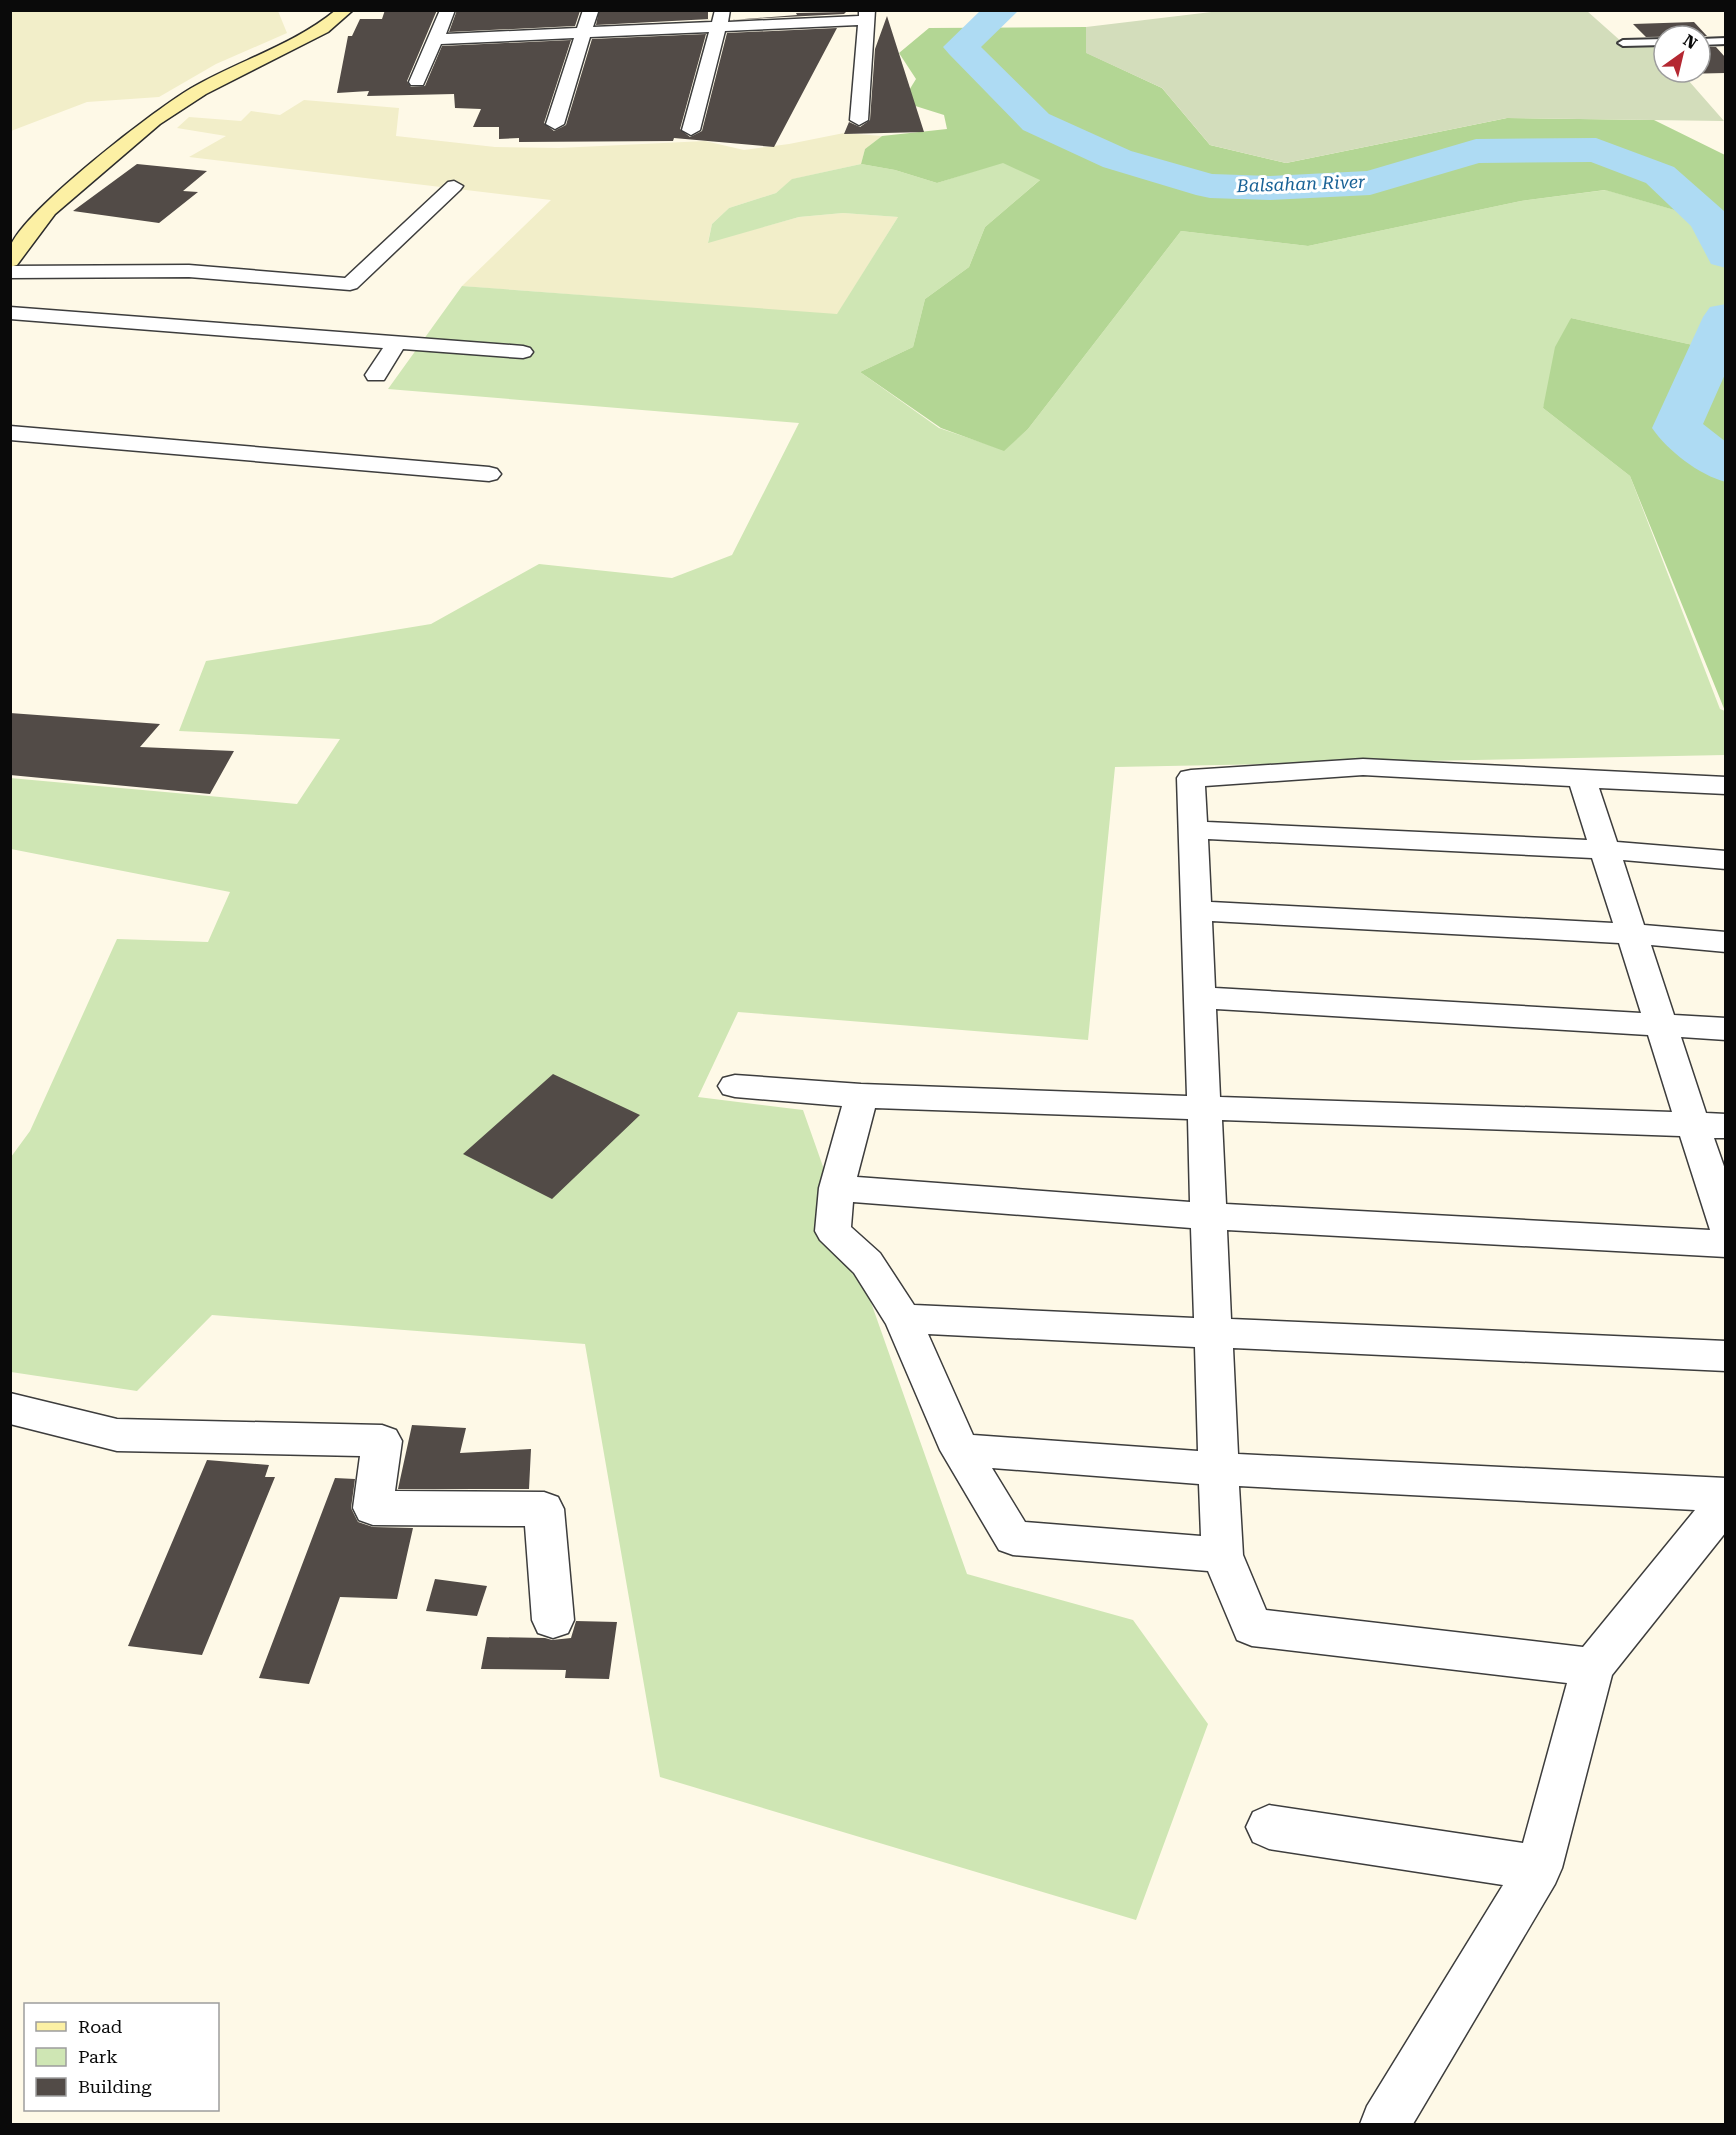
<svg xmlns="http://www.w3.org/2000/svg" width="1736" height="2135" font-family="'Roboto Serif',serif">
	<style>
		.farmland { fill: #f2eec9 }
		.green { fill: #cfe6b4 }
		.forest { fill: #b3d694 }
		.cemetery { fill: #d3ddbb }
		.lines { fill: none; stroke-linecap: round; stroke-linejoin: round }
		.river { fill: #aedbf3; fill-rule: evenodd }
		.building { fill: #524b47 }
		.lane-casing { stroke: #3d3d3d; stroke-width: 4 }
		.street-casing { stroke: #3d3d3d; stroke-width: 3 }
		.secondary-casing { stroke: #2c2c2c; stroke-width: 3 }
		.lane { fill: #fff; fill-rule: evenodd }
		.street { fill: #fff; fill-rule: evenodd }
		.secondary { fill: #fcf0a4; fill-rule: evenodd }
		.labels { text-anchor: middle; stroke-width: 6; stroke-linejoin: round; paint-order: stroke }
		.far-water-label { font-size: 18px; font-style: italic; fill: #196296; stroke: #fff }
	</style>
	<rect width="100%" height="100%" fill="#fef9e7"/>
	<path class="farmland" d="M 11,10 L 278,11 L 287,33 L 216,64 L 159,97 L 87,102 L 11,131 Z
		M 304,100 L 399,108 L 396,136 L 495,147 L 559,148 L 705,141 L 744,150 L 789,144 L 844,133 L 882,136 L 865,149 L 861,164 L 793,179 L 776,193 L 729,208 L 712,224 L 708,242 L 799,217 L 843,213 L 898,217 L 837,315 L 462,286 L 551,200 L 189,157 L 226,136 L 177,128 L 189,117 L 241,121 L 251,111 L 280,115 Z"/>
	<path class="green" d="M 1003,162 L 1041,179 L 985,227 L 969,267 L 925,299 L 913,347 L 860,372 L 939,428 L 1004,450 L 1028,429 L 1181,231 L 1308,246 L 1521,201 L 1606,190 L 1709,220 L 1725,255 L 1725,317 L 1711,349 L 1571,318 L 1543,408 L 1630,476 L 1720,709 L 1725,711 L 1725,755 L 1115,767 L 1088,1040 L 738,1012 L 698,1097 L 803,1110 L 967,1574 L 1133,1620 L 1208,1724 L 1136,1920 L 660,1777 L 585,1344 L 212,1315 L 137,1391 L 11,1372 L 11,1157 L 30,1131 L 117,939 L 208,942 L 230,892 L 11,849 L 10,778 L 297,804 L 340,739 L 179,731 L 206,661 L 431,624 L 539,564 L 672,578 L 732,555 L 799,423 L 388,389 L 462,286 L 837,314 L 898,217 L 843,213 L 799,217 L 708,243 L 712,224 L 729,208 L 776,193 L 792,179 L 861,164 L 895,170 L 937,183 Z"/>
	<path class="forest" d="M 1086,27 L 1087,53 L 1162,88 L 1210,145 L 1286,163 L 1507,118 L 1654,120 L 1725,155 L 1725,255 L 1709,220 L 1605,190 L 1521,201 L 1308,246 L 1181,231 L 1028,429 L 1004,451 L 941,428 L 860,372 L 913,347 L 925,299 L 969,267 L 985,227 L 1040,180 L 1003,163 L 937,183 L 895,170 L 861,164 L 865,149 L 882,136 L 947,129 L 944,115 L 909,104 L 908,92 L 916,79 L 899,53 L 929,28 Z
		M 1725,317 L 1726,710 L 1725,711 L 1630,476 L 1543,408 L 1555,347 L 1571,318 L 1711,349 Z"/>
	<path class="cemetery" d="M 1228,10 L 1587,11 L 1623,43 L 1651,43 L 1664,53 L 1664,72 L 1681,72 L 1724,121 L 1507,118 L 1286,163 L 1210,145 L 1162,88 L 1086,53 L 1086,27 Z"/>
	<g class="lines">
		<path class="river" d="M 981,10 L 1019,10 L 981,47 L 1049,114 L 1131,151 L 1212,174 L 1270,176 L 1367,171 L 1476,139 L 1596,138 L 1674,167 L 1724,211 L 1726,268 L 1711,264 L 1691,226 L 1646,183 L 1591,162 L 1479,163 L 1370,195 L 1270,200 L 1210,198 L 1196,195 L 1103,167 L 1023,130 L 949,54 L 943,47 Z
			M 1726,304 L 1726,372 L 1703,424 L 1726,442 L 1726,482 C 1699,475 1668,451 1652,428 L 1703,317 L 1710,307 Z"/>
	</g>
	<path class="building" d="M 385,10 L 437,10 L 407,81 L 411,87 L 425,86 L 442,46 L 571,40 L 544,123 L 554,131 L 566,125 L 592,39 L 706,34 L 680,129 L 690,137 L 702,131 L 727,33 L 837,28 L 774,147 L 674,138 L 673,141 L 519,142 L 519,138 L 499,139 L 499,127 L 473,127 L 481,109 L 455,108 L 454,94 L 367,96 L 369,91 L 337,93 L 348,36 L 352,36 L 360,19 L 382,19 Z
		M 457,10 L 525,12 L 580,11 L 575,26 L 449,32 Z
		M 599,10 L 708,10 L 708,19 L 710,19 L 596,25 Z
		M 846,12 L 844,14 L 731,20 L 797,15 L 796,13 Z
		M 887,16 L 924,132 L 844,134 L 849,122 L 860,127 L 870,120 L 875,49 Z
		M 1694,22 L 1707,36 L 1646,37 L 1633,24 Z
		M 1700,47 L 1716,47 L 1725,57 L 1725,73 L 1681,74 L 1700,72 Z
		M 137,164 L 207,171 L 183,191 L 198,192 L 159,223 L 73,211 Z
		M 10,713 L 160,724 L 140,747 L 234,751 L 210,794 L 10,775 Z
		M 553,1074 L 640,1115 L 552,1199 L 463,1154 Z
		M 412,1425 L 466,1428 L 460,1453 L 531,1449 L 529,1489 L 398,1489 Z
		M 207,1460 L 269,1465 L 265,1477 L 275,1477 L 202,1655 L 128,1646 Z
		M 335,1478 L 355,1479 L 351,1508 L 358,1522 L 373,1527 L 413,1528 L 397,1599 L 340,1597 L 309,1684 L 259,1678 Z
		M 435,1579 L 487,1586 L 477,1616 L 426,1611 Z
		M 576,1621 L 617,1622 L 609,1679 L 565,1678 L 566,1670 L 481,1669 L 487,1637 L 545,1638 L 552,1640 L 571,1638 Z"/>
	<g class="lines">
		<defs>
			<path id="lane" d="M 1726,38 L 1726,44 L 1700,45 L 1700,39 Z
				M 1664,39 L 1664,45 L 1623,46 L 1618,43 L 1623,40 Z"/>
			<path id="street" d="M 440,10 L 455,10 L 446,34 L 577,28 L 583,10 L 598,12 L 593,27 L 712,22 L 715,10 L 730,10 L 728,22 L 859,16 L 859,10 L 875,10 L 868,120 L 859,125 L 850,120 L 858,25 L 725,31 L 700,130 L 691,135 L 682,130 L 709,32 L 590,37 L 564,124 L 555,129 L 546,124 L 574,38 L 441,44 L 423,85 L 411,85 L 409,82 Z
				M 454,181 L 463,186 L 460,190 L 357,288 L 350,290 L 189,277 L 10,278 L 10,266 L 189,265 L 345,278 L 448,182 Z
				M 10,307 L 523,346 L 530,348 L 533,352 L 530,356 L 523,358 L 403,349 L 384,380 L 368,380 L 365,375 L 383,348 L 10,319 Z
				M 10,426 L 489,467 L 497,469 L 501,474 L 497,479 L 489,481 L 10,440 Z
				M 1363,759 L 1726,777 L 1726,794 L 1599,788 L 1617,842 L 1726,851 L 1726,869 L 1623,860 L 1644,925 L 1726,932 L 1726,952 L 1651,945 L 1674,1015 L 1726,1018 L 1726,1040 L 1681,1037 L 1706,1113 L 1726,1114 L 1726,1138 L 1714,1138 L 1726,1172 L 1726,1257 L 1227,1230 L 1231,1319 L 1726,1341 L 1726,1371 L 1233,1348 L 1238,1454 L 1726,1478 L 1726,1532 L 1612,1675 L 1562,1868 L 1555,1884 L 1413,2124 L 1360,2124 L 1367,2106 L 1503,1885 L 1269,1849 L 1253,1842 L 1246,1827 L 1253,1812 L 1269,1805 L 1523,1843 L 1567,1683 L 1252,1646 L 1237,1640 L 1208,1571 L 1013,1555 L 999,1550 L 940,1450 L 886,1324 L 854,1273 L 820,1240 L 815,1231 L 819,1188 L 842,1106 L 735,1097 L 723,1094 L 718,1086 L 723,1078 L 735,1075 L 861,1084 L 1187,1096 L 1177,778 L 1181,772 L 1191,770 ZM 1363,775 L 1570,786 L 1587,840 L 1207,822 L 1205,786 ZM 1208,839 L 1592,858 L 1613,923 L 1211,902 ZM 1212,921 L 1619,943 L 1641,1013 L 1215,988 ZM 1216,1009 L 1648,1035 L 1672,1112 L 1220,1097 ZM 875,1108 L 1188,1119 L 1190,1202 L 857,1177 ZM 1222,1120 L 1680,1136 L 1710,1230 L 1226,1204 ZM 853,1202 L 1191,1228 L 1194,1318 L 914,1305 L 880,1253 L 851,1227 ZM 928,1334 L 1195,1347 L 1198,1451 L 973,1435 ZM 992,1468 L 1199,1484 L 1201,1536 L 1025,1522 ZM 1239,1486 L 1695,1510 L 1583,1647 L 1266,1610 L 1243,1555 Z
				M 10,1393 L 117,1419 L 382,1425 L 396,1430 L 402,1441 L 395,1491 L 544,1492 L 558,1497 L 564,1509 L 574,1620 L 568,1633 L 553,1638 L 538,1633 L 532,1620 L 525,1526 L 373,1525 L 359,1520 L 353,1508 L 360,1456 L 117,1451 L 10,1424 Z"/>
			<path id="secondary" d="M 336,10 L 353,10 L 328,32 L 206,94 L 160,124 L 55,214 L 17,265 L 10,267 C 10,261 9,254 10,248 C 19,214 160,105 195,86 C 241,60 295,44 336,10 Z"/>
		</defs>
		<use href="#lane" class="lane-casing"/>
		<use href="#street" class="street-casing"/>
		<use href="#secondary" class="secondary-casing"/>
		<use href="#lane" class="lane"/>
		<use href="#street" class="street"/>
		<use href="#secondary" class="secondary"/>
	</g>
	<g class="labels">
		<g class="far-water-label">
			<text transform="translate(1301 184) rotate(-2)" y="6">Balsahan River</text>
		</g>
	</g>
	<rect width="1736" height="2135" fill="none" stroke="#0a0a0a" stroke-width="24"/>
	<rect x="24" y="2003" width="195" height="108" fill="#ffffff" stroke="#9d9d9d" stroke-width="1.5"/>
	<rect x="36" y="2022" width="30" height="9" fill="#fcf0a4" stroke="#9d9d9d" stroke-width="1.5"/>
	<text x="78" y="2033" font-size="18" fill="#0a0a0a">Road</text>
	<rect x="36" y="2048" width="30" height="18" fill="#cfe6b4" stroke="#9d9d9d" stroke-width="1.5"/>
	<text x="78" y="2063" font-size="18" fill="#0a0a0a">Park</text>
	<rect x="36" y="2078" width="30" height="18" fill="#524b47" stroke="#9d9d9d" stroke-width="1.5"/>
	<text x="78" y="2093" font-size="18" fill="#0a0a0a">Building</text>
	<g transform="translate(1682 54) rotate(34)"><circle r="28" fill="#ffffff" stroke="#9d9d9d" stroke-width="1.5"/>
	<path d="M0-4.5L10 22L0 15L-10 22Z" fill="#b42832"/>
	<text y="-9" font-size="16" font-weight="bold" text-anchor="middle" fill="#0a0a0a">N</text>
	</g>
</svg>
